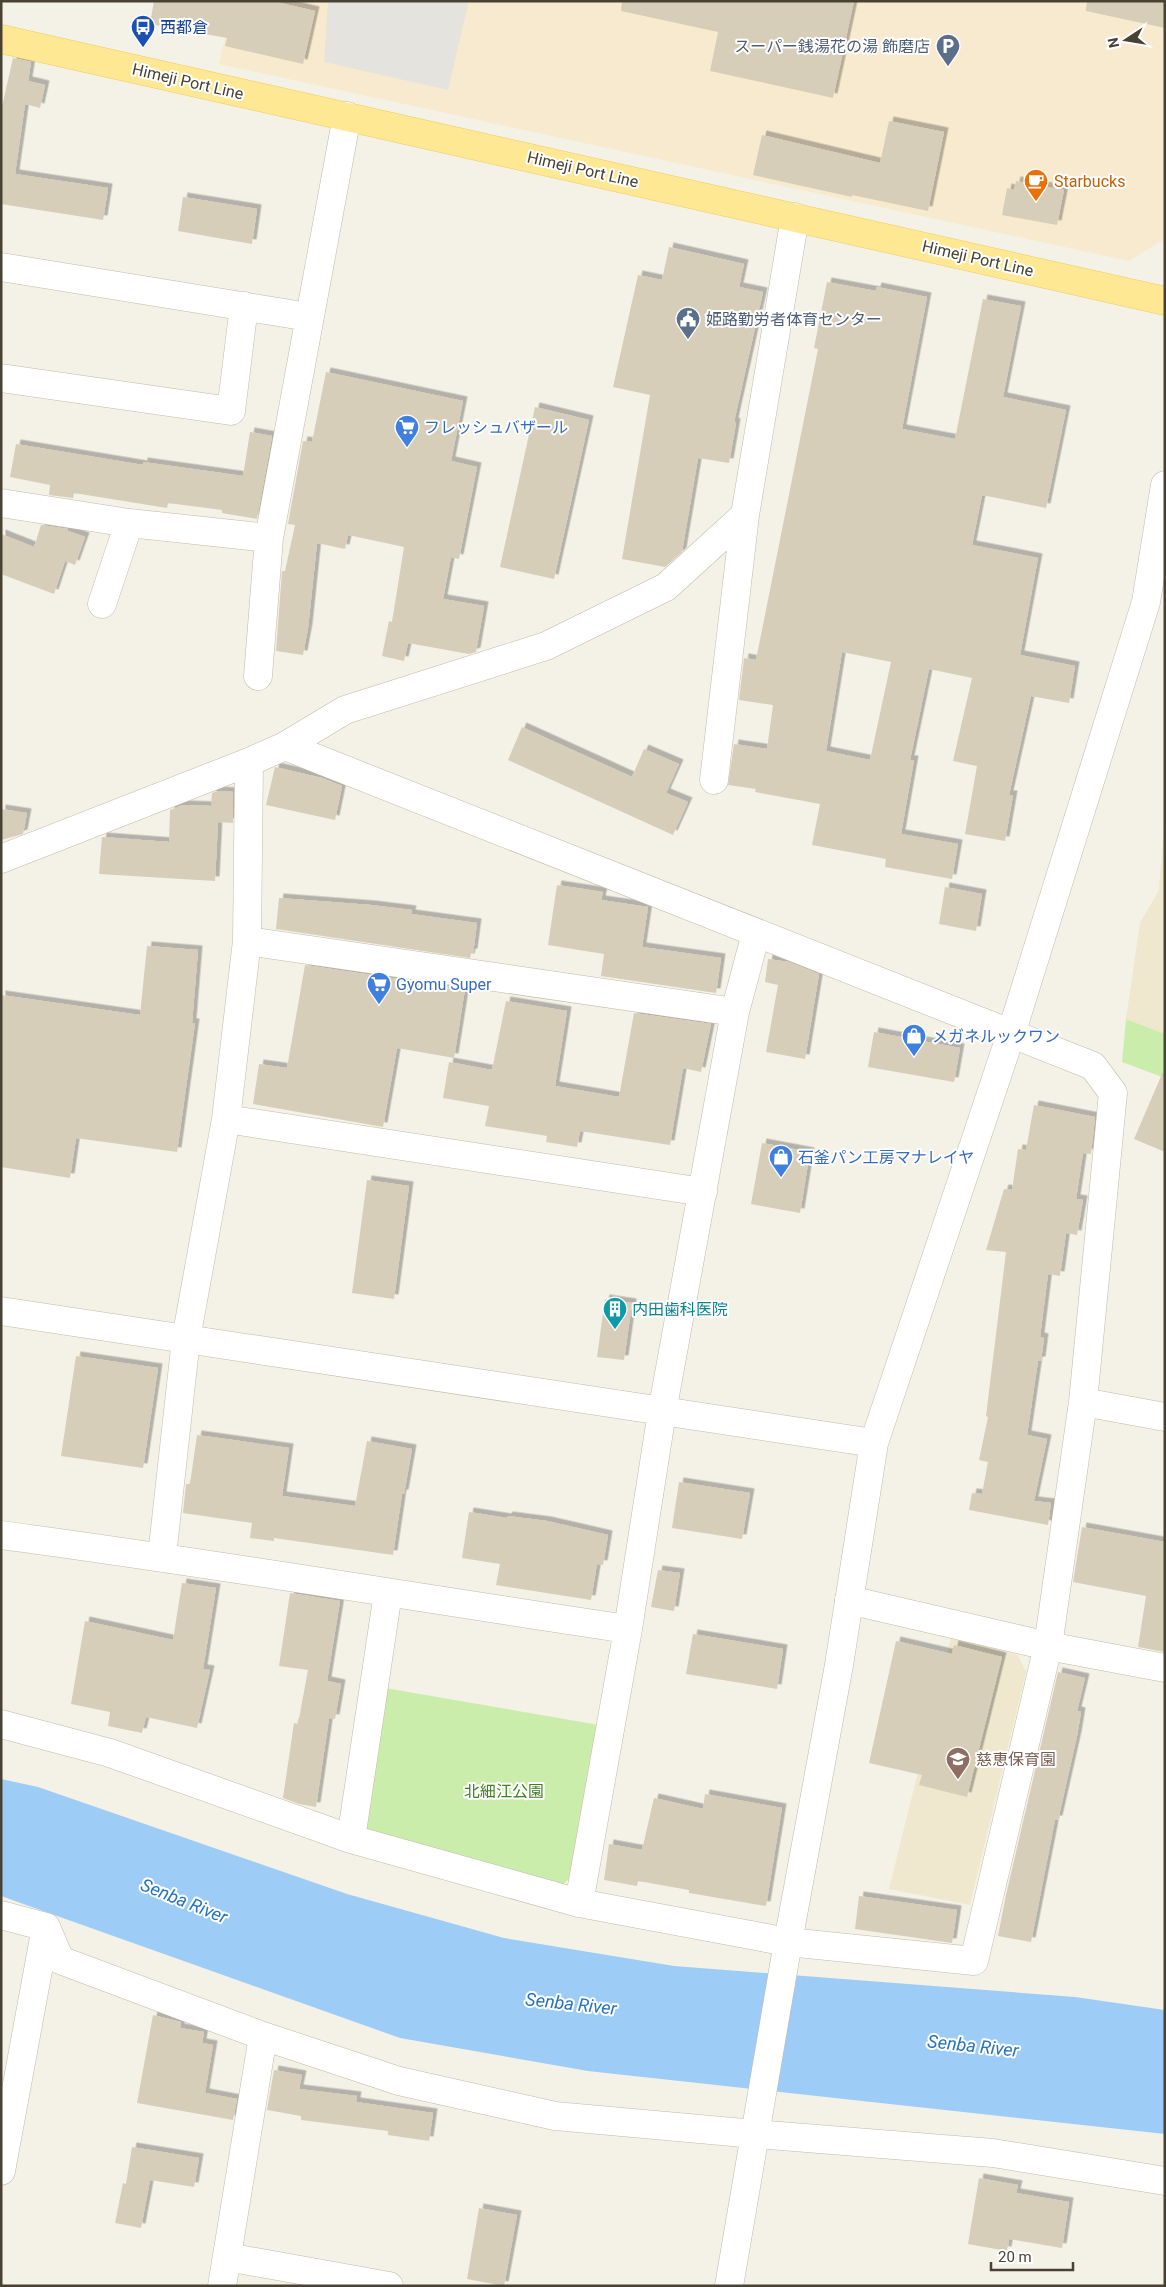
<svg xmlns="http://www.w3.org/2000/svg" width="1166" height="2287" font-family="Roboto,'Noto Sans JP',sans-serif">
	<style>
		.commercial { fill: #f8eacf }
		.education { fill: #efe8ce }
		.green { fill: #cbedab }
		.parking { fill: #e5e3de }
		.water { fill: #9dccf7 }
		.building { fill: #d7ceba; fill-rule: evenodd; filter: url(#shadow) }
		.lines { fill: none; stroke-linecap: round; stroke-linejoin: round }
		.minor-casing { stroke: #c1baa8; stroke-width: 29 }
		.tertiary-casing { stroke: #c1baa8; stroke-width: 29 }
		.primary-casing { stroke: #eecb5a; stroke-width: 29 }
		.minor { stroke: #fff; stroke-width: 28 }
		.tertiary { stroke: #fff; stroke-width: 28 }
		.primary { stroke: #ffe894; stroke-width: 28 }
		.labels { text-anchor: middle; stroke-width: 4; stroke-linejoin: round; paint-order: stroke }
		.transit-label { font-size: 16px; fill: #164399; stroke: #fff; text-anchor: start }
		.service-label { font-size: 16px; fill: #4e5e75; stroke: #fff; text-anchor: end }
		.street-label { font-size: 16px; fill: #484234; stroke: #fff }
		.food-label { font-size: 16px; fill: #c56008; stroke: #fff; text-anchor: start }
		.shop-label { font-size: 16px; fill: #366cbe; stroke: #fff; text-anchor: start }
		.culture-label { font-size: 16px; fill: #0d838f; stroke: #fff; text-anchor: start }
		.education-label { font-size: 16px; fill: #785e54; stroke: #fff; text-anchor: start }
		.park-label { font-size: 16px; fill: #3f7f22; stroke: #fff }
		.water-label { font-size: 18px; font-style: italic; fill: #2473be; stroke: #fff }
	</style>
	<defs>
		<filter id="shadow"><feDropShadow dx="4.5" dy="-4.5" stdDeviation="0" flood-color="#0004"/></filter>
	</defs>
	<rect width="100%" height="100%" fill="#f4f1e6"/>
	<path class="commercial" d="M 233,1 L 1165,1 L 1165,239 L 1129,261 L 219,64 Z"/>
	<path class="education" d="M 1165,816 L 1165,1034 L 1126,1019 L 1140,923 L 1159,890 Z
		M 951,1638 L 1018,1655 L 1026,1672 L 970,1905 L 889,1889 Z"/>
	<path class="green" d="M 1126,1019 L 1165,1034 L 1165,1078 L 1122,1062 Z
		M 385,1688 L 599,1725 L 570,1877 L 563,1885 L 370,1835 L 364,1827 Z"/>
	<path class="parking" d="M 328,1 L 469,1 L 448,90 L 324,62 Z"/>
	<path class="water" d="M 1,1779 L 38,1787 L 347,1894 L 504,1938 L 674,1966 L 1075,1997 L 1165,2010 L 1165,2134 L 588,2071 L 400,2038 L 1,1896 Z"/>
	<path class="building" d="M 154,1 L 272,1 L 315,11 L 303,64 L 225,46 L 227,38 L 150,24 Z
		M 622,1 L 854,1 L 833,98 L 710,71 L 718,32 L 621,11 Z
		M 1087,1 L 1165,1 L 1165,28 L 1086,11 Z
		M 13,58 L 31,62 L 28,81 L 45,85 L 40,108 L 25,104 L 15,174 L 108,188 L 103,220 L 1,204 L 1,111 Z
		M 889,121 L 944,132 L 928,211 L 852,195 L 852,197 L 753,175 L 762,135 L 880,163 Z
		M 1016,181 L 1064,190 L 1057,225 L 1002,215 L 1007,188 L 1014,190 Z
		M 183,197 L 257,209 L 252,244 L 178,231 Z
		M 669,247 L 744,264 L 739,287 L 763,292 L 734,422 L 736,423 L 729,463 L 698,458 L 682,552 L 665,567 L 622,559 L 650,395 L 613,387 L 638,275 L 662,280 Z
		M 827,282 L 876,291 L 877,287 L 927,297 L 902,429 L 955,439 L 983,299 L 1021,306 L 1003,397 L 1066,410 L 1046,508 L 982,495 L 972,545 L 1038,558 L 1020,655 L 1075,666 L 1069,703 L 1031,696 L 1009,795 L 1013,795 L 1005,841 L 965,834 L 977,766 L 953,761 L 972,678 L 929,669 L 910,760 L 914,760 L 901,834 L 958,844 L 952,879 L 885,867 L 886,859 L 812,845 L 820,804 L 755,792 L 756,789 L 728,785 L 734,744 L 767,749 L 773,705 L 739,700 L 744,658 L 756,660 L 818,349 L 814,348 ZM 842,652 L 891,662 L 870,760 L 826,751 Z
		M 326,372 L 463,401 L 451,461 L 477,467 L 459,559 L 451,557 L 443,599 L 484,606 L 476,652 L 469,654 L 408,643 L 404,661 L 382,656 L 389,621 L 392,622 L 404,547 L 348,535 L 345,549 L 317,543 L 308,628 L 303,655 L 276,651 L 282,571 L 285,571 L 295,525 L 288,524 L 303,441 L 312,442 Z
		M 535,407 L 589,420 L 554,579 L 500,567 Z
		M 250,432 L 272,436 L 257,519 L 222,513 L 222,510 L 168,503 L 167,508 L 74,493 L 73,498 L 49,495 L 50,485 L 10,477 L 16,444 L 143,465 L 143,462 L 243,476 Z
		M 41,525 L 68,529 L 68,531 L 85,537 L 75,565 L 65,561 L 54,594 L 1,574 L 1,534 L 34,547 Z
		M 522,727 L 632,777 L 644,749 L 679,764 L 666,793 L 688,802 L 673,835 L 508,760 Z
		M 275,767 L 322,778 L 342,786 L 335,820 L 266,805 Z
		M 218,791 L 233,792 L 233,823 L 218,822 L 215,881 L 99,874 L 102,837 L 169,842 L 170,810 L 183,805 L 211,806 L 212,793 Z
		M 1,809 L 27,813 L 23,834 L 1,840 Z
		M 557,885 L 603,892 L 601,900 L 648,907 L 642,947 L 721,958 L 716,993 L 601,976 L 604,954 L 548,945 Z
		M 945,887 L 982,894 L 976,931 L 939,924 Z
		M 279,898 L 371,905 L 412,910 L 411,914 L 477,923 L 473,953 L 471,953 L 470,958 L 276,929 Z
		M 147,946 L 198,950 L 192,1023 L 195,1023 L 177,1152 L 76,1138 L 70,1178 L 1,1167 L 1,995 L 140,1015 Z
		M 768,959 L 789,962 L 819,974 L 805,1059 L 766,1052 L 778,985 L 765,982 Z
		M 305,965 L 465,989 L 454,1058 L 397,1048 L 383,1127 L 253,1104 L 259,1064 L 287,1068 Z
		M 506,1001 L 567,1011 L 555,1086 L 619,1097 L 634,1013 L 711,1024 L 701,1072 L 683,1068 L 670,1145 L 580,1131 L 577,1147 L 546,1142 L 547,1136 L 485,1126 L 489,1106 L 443,1098 L 449,1062 L 492,1070 Z
		M 874,1032 L 960,1048 L 954,1082 L 868,1067 Z
		M 1165,1067 L 1165,1152 L 1134,1139 Z
		M 1034,1105 L 1095,1117 L 1091,1154 L 1083,1153 L 1076,1199 L 1083,1200 L 1077,1235 L 1066,1233 L 1060,1276 L 1048,1274 L 1040,1337 L 1044,1338 L 1041,1361 L 1038,1361 L 1027,1435 L 1047,1439 L 1034,1501 L 1051,1503 L 1048,1525 L 969,1510 L 972,1493 L 982,1494 L 988,1462 L 979,1460 L 988,1417 L 986,1416 L 1006,1252 L 986,1250 L 1004,1189 L 1012,1190 L 1018,1149 L 1026,1150 Z
		M 762,1143 L 810,1152 L 800,1213 L 751,1204 Z
		M 367,1180 L 409,1186 L 394,1299 L 352,1293 Z
		M 605,1299 L 632,1303 L 624,1360 L 597,1357 Z
		M 76,1356 L 158,1368 L 143,1468 L 61,1456 Z
		M 197,1435 L 289,1448 L 282,1496 L 355,1506 L 367,1441 L 412,1449 L 404,1494 L 402,1494 L 393,1555 L 274,1538 L 274,1541 L 250,1538 L 252,1523 L 183,1513 L 186,1484 L 190,1484 Z
		M 679,1482 L 750,1493 L 742,1539 L 672,1528 Z
		M 469,1512 L 507,1518 L 508,1516 L 547,1521 L 608,1535 L 603,1565 L 597,1564 L 591,1600 L 496,1585 L 500,1564 L 462,1558 Z
		M 1082,1527 L 1165,1542 L 1165,1652 L 1138,1647 L 1146,1596 L 1073,1582 Z
		M 658,1570 L 680,1573 L 674,1611 L 651,1607 Z
		M 182,1583 L 216,1588 L 203,1669 L 210,1670 L 197,1728 L 146,1717 L 142,1733 L 108,1726 L 110,1712 L 71,1704 L 85,1621 L 173,1640 Z
		M 290,1593 L 340,1601 L 327,1681 L 341,1684 L 335,1719 L 329,1718 L 316,1807 L 299,1804 L 283,1798 L 294,1723 L 298,1724 L 308,1670 L 279,1666 Z
		M 693,1634 L 783,1649 L 777,1689 L 686,1674 Z
		M 896,1641 L 952,1654 L 954,1645 L 1002,1657 L 967,1797 L 919,1785 L 922,1775 L 869,1763 Z
		M 1058,1672 L 1085,1678 L 1077,1711 L 1081,1712 L 1077,1736 L 1058,1820 L 1055,1820 L 1031,1942 L 998,1936 L 1006,1895 Z
		M 705,1794 L 782,1808 L 766,1906 L 689,1893 L 689,1890 L 638,1881 L 637,1886 L 604,1880 L 609,1844 L 642,1850 L 654,1798 L 703,1809 Z
		M 859,1896 L 957,1910 L 952,1943 L 855,1929 Z
		M 153,2015 L 181,2022 L 180,2028 L 204,2032 L 202,2043 L 213,2045 L 205,2093 L 237,2099 L 233,2120 L 137,2103 Z
		M 274,2070 L 302,2075 L 299,2089 L 357,2096 L 356,2102 L 433,2113 L 429,2141 L 388,2135 L 388,2131 L 301,2120 L 301,2116 L 267,2110 Z
		M 132,2147 L 199,2158 L 194,2187 L 150,2180 L 141,2228 L 115,2223 L 123,2183 L 126,2184 Z
		M 979,2178 L 1018,2185 L 1016,2193 L 1069,2202 L 1062,2248 L 1009,2239 L 1007,2251 L 968,2244 Z
		M 479,2208 L 517,2215 L 504,2286 L 467,2279 Z"/>
	<g class="lines">
		<defs>
			<path id="minor" d="M 1,267 L 309,317
				M 1,378 L 231,411 L 244,306
				M 1,503 L 129,523 L 269,538
				M 102,604 L 129,523
				M 258,676 L 269,538 L 347,116
				M 714,780 L 745,515
				M 1,859 L 249,762 L 285,746 L 345,710 L 546,646 L 666,587 L 745,515 L 795,217
				M 247,941 L 735,1012 L 662,1412 L 628,1629 L 579,1903
				M 735,1012 L 756,933
				M 226,1119 L 703,1192
				M 1083,1402 L 1165,1417
				M 1,1535 C 211,1563 419,1598 628,1629
				M 162,1556 L 186,1339 L 226,1119 L 247,941 L 249,762
				M 849,1600 L 1048,1646 L 1165,1668
				M 1,1724 L 110,1753 L 351,1839 L 579,1903 L 788,1942 L 974,1961 L 1048,1646 L 1083,1402 L 1113,1093 L 1093,1066 L 285,746
				M 351,1839 L 388,1593
				M 1,1915 L 46,1927
				M 46,1927 L 60,1960 L 263,2036 L 399,2081 L 555,2116 L 755,2134 L 993,2153 L 1165,2181
				M 1,2171 L 46,1927
				M 227,2257 L 389,2286
				M 222,2286 L 263,2036"/>
			<path id="tertiary" d="M 1,1311 L 874,1443
				M 729,2286 L 788,1942 L 839,1665 L 874,1443 L 1011,1034 L 1146,602 L 1165,485"/>
			<path id="primary" d="M 1,39 L 1165,301"/>
		</defs>
		<use href="#minor" class="minor-casing"/>
		<use href="#tertiary" class="tertiary-casing"/>
		<use href="#primary" class="primary-casing"/>
		<use href="#minor" class="minor"/>
		<use href="#tertiary" class="tertiary"/>
		<use href="#primary" class="primary"/>
	</g>
	<defs>
		<symbol id="bus-pin" viewBox="-11 -11 22 30"><path d="M0 17L-7.5 6A9.5 9.5 0 1 1 7.5 6Z" fill="#1a4fb4" stroke="#fff"/><path d="M-5-6H5V4H4V6H2V4H-2V6H-4V4H-5ZM-3.5-4V0h7V-4ZM-3.5 1.2v1.5H-2V1.2ZM2 1.2v1.5H3.5V1.2Z" fill="#fff"/></symbol>
		<symbol id="parking-pin" viewBox="-11 -11 22 30"><path d="M0 17L-7.5 6A9.5 9.5 0 1 1 7.5 6Z" fill="#5c6f8a" stroke="#fff"/><path d="M-3.5-5.5H1a3.5 3.5 0 0 1 0 7H-1V5.5H-3.5ZM-1-3.4V-.6H.8a1.4 1.4 0 0 0 0-2.8Z" fill="#fff"/></symbol>
		<symbol id="cafe-pin" viewBox="-11 -11 22 30"><path d="M0 17L-7.5 6A9.5 9.5 0 1 1 7.5 6Z" fill="#e8710a" stroke="#fff"/><path d="M-5.5-4.5H6V0H3Q3 3.5 0 3.5H-2.5Q-5.5 3.5-5.5 0ZM3-3.2v2h1.7v-2ZM-6 4.5H4V6H-6Z" fill="#fff"/></symbol>
		<symbol id="civic-pin" viewBox="-11 -11 22 30"><path d="M0 17L-7.5 6A9.5 9.5 0 1 1 7.5 6Z" fill="#5c6f8a" stroke="#fff"/><path d="M-.6-6.5H3V-4.5H.6V-3L4-1V1h2V6H-6V1h2V-1L-.6-3ZM-1.2 2.5V6h2.4V2.5Z" fill="#fff"/></symbol>
		<symbol id="supermarket-pin" viewBox="-11 -11 22 30"><path d="M0 17L-7.5 6A9.5 9.5 0 1 1 7.5 6Z" fill="#3f7fe0" stroke="#fff"/><path d="M-6-5.5h2.5l.6 2H6L4.5 2H-2.5L-4.4-4H-6ZM-1.5 3.2a1.3 1.3 0 1 0 .1 0ZM3 3.2a1.3 1.3 0 1 0 .1 0Z" fill="#fff"/></symbol>
		<symbol id="shop-pin" viewBox="-11 -11 22 30"><path d="M0 17L-7.5 6A9.5 9.5 0 1 1 7.5 6Z" fill="#3f7fe0" stroke="#fff"/><path d="M-5-2.5h2.3a2.7 3.5 0 0 1 5.4 0H5L5.5 6h-11ZM-1.5-2.5h3a1.5 2.3 0 0 0-3 0Z" fill="#fff"/></symbol>
		<symbol id="building-pin" viewBox="-11 -11 22 30"><path d="M0 17L-7.5 6A9.5 9.5 0 1 1 7.5 6Z" fill="#0f9aa8" stroke="#fff"/><path d="M-4-6H4V6H1V3H-1V6H-4ZM-2.5-4.3h1.7v1.8h-1.7ZM.8-4.3h1.7v1.8H.8ZM-2.5-1h1.7V.8h-1.7ZM.8-1h1.7V.8H.8Z" fill="#fff"/></symbol>
		<symbol id="school-pin" viewBox="-11 -11 22 30"><path d="M0 17L-7.5 6A9.5 9.5 0 1 1 7.5 6Z" fill="#8d6e63" stroke="#fff"/><path d="M0-5L7-2L0 1L-7-2ZM-4 1L0 2.5L4 1V4Q0 6-4 4Z" fill="#fff"/></symbol>
	</defs>
	<g fill-rule="evenodd">
		<use href="#bus-pin" x="129" y="13" width="28" height="38"/>
		<use href="#parking-pin" x="934" y="32" width="28" height="38"/>
		<use href="#cafe-pin" x="1022" y="167" width="28" height="38"/>
		<use href="#civic-pin" x="674" y="305" width="28" height="38"/>
		<use href="#supermarket-pin" x="393" y="413" width="28" height="38"/>
		<use href="#supermarket-pin" x="365" y="970" width="28" height="38"/>
		<use href="#shop-pin" x="900" y="1022" width="28" height="38"/>
		<use href="#shop-pin" x="767" y="1143" width="28" height="38"/>
		<use href="#building-pin" x="601" y="1295" width="28" height="38"/>
		<use href="#school-pin" x="944" y="1745" width="28" height="38"/>
	</g>
	<g class="labels">
		<g class="transit-label">
			<text x="160" y="33">西都倉</text>
		</g>
		<g class="service-label">
			<text x="930" y="52">スーパー銭湯花の湯 飾磨店</text>
			<text x="706" y="325" text-anchor="start">姫路勤労者体育センター</text>
		</g>
		<g class="street-label">
			<text transform="translate(188 81) rotate(13)" y="6">Himeji Port Line</text>
			<text transform="translate(583 169) rotate(13)" y="6">Himeji Port Line</text>
			<text transform="translate(978 258) rotate(13)" y="6">Himeji Port Line</text>
		</g>
		<g class="food-label">
			<text x="1054" y="187">Starbucks</text>
		</g>
		<g class="shop-label">
			<text x="424" y="433">フレッシュバザール</text>
			<text x="396" y="990">Gyomu Super</text>
			<text x="932" y="1042">メガネルックワン</text>
			<text x="798" y="1163">石釜パン工房マナレイヤ</text>
		</g>
		<g class="culture-label">
			<text x="632" y="1315">内田歯科医院</text>
		</g>
		<g class="education-label">
			<text x="976" y="1765">慈恵保育園</text>
		</g>
		<g class="park-label">
			<text x="504" y="1797">北細江公園</text>
		</g>
		<g class="water-label">
			<text transform="translate(184 1901) rotate(22)" y="6">Senba River</text>
			<text transform="translate(571 2004) rotate(6)" y="6">Senba River</text>
			<text transform="translate(973 2046) rotate(6)" y="6">Senba River</text>
		</g>
	</g>
	<rect width="1166" height="2287" fill="none" stroke="#484234" stroke-width="5"/>
	<g transform="translate(1126 40) rotate(258)" stroke="#ffffff" stroke-width="4" paint-order="stroke">
	<path d="M0-4L9 19L0 12L-9 19Z" fill="#484234"/>
	<text y="-8" font-size="14" font-weight="bold" text-anchor="middle" fill="#484234">N</text>
	</g>
	<path d="M991 2262v8h82v-8" fill="none" stroke="#484234" stroke-width="2.5"/>
	<text x="998" y="2262" font-size="15" fill="#484234" stroke="#ffffff" stroke-width="4" paint-order="stroke">20 m</text>
</svg>
